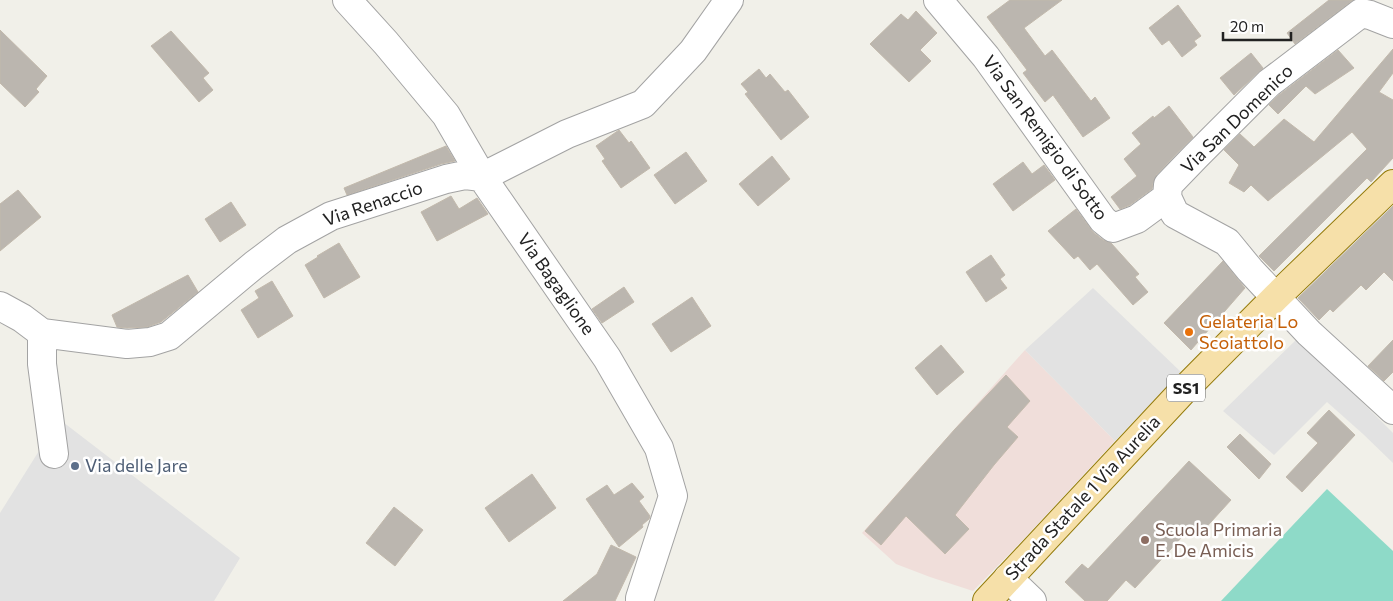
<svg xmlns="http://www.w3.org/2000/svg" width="1393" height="601" font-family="Commissioner,sans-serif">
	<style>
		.commercial { fill: #f0deda }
		.pitch { fill: #8edac8 }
		.parking { fill: #e2e2e2 }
		.building { fill: #bbb6af; stroke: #c2b9ac }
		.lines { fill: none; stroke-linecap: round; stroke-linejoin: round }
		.street-casing { stroke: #a3a3a3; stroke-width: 30 }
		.primary-casing { stroke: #947b0b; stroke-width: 30 }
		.street { stroke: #fff; stroke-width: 28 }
		.primary { stroke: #f6e0a9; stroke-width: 28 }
		.food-dot { fill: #e8710a; stroke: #fff; stroke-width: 2 }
		.service-dot { fill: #5c6f8a; stroke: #fff; stroke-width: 2 }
		.education-dot { fill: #8d6e63; stroke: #fff; stroke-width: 2 }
		.labels { text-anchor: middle; stroke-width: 5; stroke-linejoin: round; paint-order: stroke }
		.shield { fill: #fff; stroke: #646464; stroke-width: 1 }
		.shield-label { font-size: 16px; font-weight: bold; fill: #222 }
		.street-label { font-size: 18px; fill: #222; stroke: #fff }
		.food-label { font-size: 18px; fill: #c56008; stroke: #fff; text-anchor: start }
		.service-label { font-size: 18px; fill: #4e5e75; stroke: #fff; text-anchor: start }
		.education-label { font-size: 18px; fill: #785e54; stroke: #fff; text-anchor: start }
	</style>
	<rect width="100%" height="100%" fill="#f1f0e9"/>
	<path class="commercial" d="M 1025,350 L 1115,441 L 1020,543 L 973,591 L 930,577 L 896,564 L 862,533 Z"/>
	<path class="pitch" d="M 1327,489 L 1393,551 L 1393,601 L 1221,601 Z"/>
	<path class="parking" d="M 1093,288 L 1181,372 L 1115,441 L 1025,350 Z
		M 1298,338 L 1393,433 L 1393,463 L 1363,434 L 1327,402 L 1274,455 L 1223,411 Z
		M 59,419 L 240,558 L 214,601 L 0,601 L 0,513 Z"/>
	<path class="building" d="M 1010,0 L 1062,0 L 1024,28 L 1045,56 L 1052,50 L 1091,101 L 1095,97 L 1110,118 L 1083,137 L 1053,95 L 1045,102 L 1023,73 L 1027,70 L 987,17 Z
		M 1329,0 L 1353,0 L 1295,44 L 1287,33 Z
		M 1178,5 L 1201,36 L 1194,41 L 1197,45 L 1182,57 L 1169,40 L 1162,45 L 1149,28 Z
		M 916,11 L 937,33 L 920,50 L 931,61 L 909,82 L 870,44 L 901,14 L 908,20 Z
		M 0,30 L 47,76 L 36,89 L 39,92 L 25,107 L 0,83 Z
		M 171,31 L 209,73 L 203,78 L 213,90 L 199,102 L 151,46 Z
		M 1393,49 L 1393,73 L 1379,92 L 1393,100 L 1393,158 L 1371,182 L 1367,178 L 1274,271 L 1259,256 L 1367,149 L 1352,132 L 1268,201 L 1251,185 L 1244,192 L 1229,183 L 1239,165 L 1224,150 L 1240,134 L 1254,147 L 1284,119 L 1314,142 Z
		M 1338,50 L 1354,68 L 1315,94 L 1306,86 L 1278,114 L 1269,105 L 1279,95 Z
		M 1251,53 L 1263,68 L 1234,95 L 1220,78 Z
		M 759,69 L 766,78 L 770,74 L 785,92 L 788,90 L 809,117 L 781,140 L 745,94 L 748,92 L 741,84 Z
		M 1169,106 L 1193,137 L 1157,174 L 1153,183 L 1152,189 L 1130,205 L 1120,209 L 1111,197 L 1137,176 L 1124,159 L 1141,144 L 1132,133 L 1153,116 L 1154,118 Z
		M 619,130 L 629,143 L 631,141 L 650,168 L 621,188 L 602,161 L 605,159 L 596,146 Z
		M 446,146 L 455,161 L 441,164 L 347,195 L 344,188 Z
		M 686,152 L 707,181 L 675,204 L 654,175 Z
		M 772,156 L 790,179 L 758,206 L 739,184 Z
		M 1023,162 L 1032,174 L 1044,165 L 1055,180 L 1013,211 L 993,184 Z
		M 18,190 L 41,217 L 0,251 L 0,204 Z
		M 451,196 L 459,209 L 477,198 L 488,214 L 437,241 L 421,212 Z
		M 231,202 L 246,225 L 220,242 L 205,219 Z
		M 1393,206 L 1393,281 L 1384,272 L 1366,290 L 1361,285 L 1333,312 L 1330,309 L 1319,320 L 1298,298 Z
		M 1076,209 L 1093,232 L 1103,240 L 1111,243 L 1139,274 L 1135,277 L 1148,292 L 1133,305 L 1097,264 L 1090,270 L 1078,256 L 1074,259 L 1048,231 Z
		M 339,243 L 360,277 L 324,298 L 305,265 L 318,257 L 317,256 Z
		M 991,255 L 1005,275 L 1000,279 L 1007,288 L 986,302 L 966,272 Z
		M 1223,261 L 1245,288 L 1191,350 L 1164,323 Z
		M 188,275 L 198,292 L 161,322 L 147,327 L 127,328 L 117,327 L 112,315 Z
		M 272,281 L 293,316 L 258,338 L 241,310 L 259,298 L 255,291 Z
		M 624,287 L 634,302 L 602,323 L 592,309 Z
		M 692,297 L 711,326 L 671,352 L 652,324 Z
		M 1393,340 L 1393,372 L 1384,381 L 1368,366 Z
		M 941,345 L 964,372 L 937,395 L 915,368 Z
		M 1006,375 L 1030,401 L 1007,427 L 1018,437 L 994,465 L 955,515 L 969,529 L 945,554 L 906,516 L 881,545 L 865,531 L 955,429 Z
		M 1329,410 L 1355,435 L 1302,492 L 1286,477 L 1318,443 L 1307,433 Z
		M 1240,434 L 1271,464 L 1259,479 L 1227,447 Z
		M 1189,461 L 1231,500 L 1201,533 L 1193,525 L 1135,588 L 1126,580 L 1107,601 L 1085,601 L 1065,582 L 1082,564 L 1088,569 Z
		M 532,474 L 556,508 L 509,542 L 485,508 Z
		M 632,483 L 644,497 L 639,501 L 650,516 L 649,519 L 642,525 L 643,527 L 619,547 L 586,499 L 607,485 L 614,495 Z
		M 394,507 L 423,530 L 395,566 L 366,543 Z
		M 611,545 L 636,557 L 615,601 L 563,601 L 597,574 Z"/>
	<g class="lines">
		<defs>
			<path id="street" d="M 347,0 L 386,43 L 446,115 L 482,177 L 607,358 L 659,448 L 673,496 L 640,598 L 640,601
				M 938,0 L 986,57 L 1103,220 L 1113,228 L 1137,219 L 1167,197
				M 1167,197 L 1175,214 L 1227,242 L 1250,270 L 1309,333 L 1393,410
				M 1167,197 L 1168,185 L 1196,156 L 1269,83 L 1361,13 L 1370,15 L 1393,24
				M 0,306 L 22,318 L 42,333 L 127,344 L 150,342 L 169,336 L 254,265 L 287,240 L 331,216 L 446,179 L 465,175 L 482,177 L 567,134 L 643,104 L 693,51 L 729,0
				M 42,333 L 42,364 L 54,454
				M 1008,578 L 1032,601"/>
			<path id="primary" d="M 987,601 L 1181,393 L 1276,297 L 1393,184"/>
		</defs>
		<use href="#street" class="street-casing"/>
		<use href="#primary" class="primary-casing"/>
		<use href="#street" class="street"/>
		<use href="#primary" class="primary"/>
	</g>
	<circle class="food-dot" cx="1189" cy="332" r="5"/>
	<circle class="service-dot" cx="75" cy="466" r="5"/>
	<circle class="education-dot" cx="1145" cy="540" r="5"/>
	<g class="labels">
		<rect class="shield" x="1167" y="374.5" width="38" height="27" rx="4"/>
		<g class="shield-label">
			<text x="1186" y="394">SS1</text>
		</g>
		<g class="street-label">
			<text transform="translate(1237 119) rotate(-44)" y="6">Via San Domenico</text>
			<text transform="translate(1045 138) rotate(54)" y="6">Via San Remigio di Sotto</text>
			<text transform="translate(373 204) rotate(-19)" y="6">Via Renaccio</text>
			<text transform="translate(556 284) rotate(55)" y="6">Via Bagaglione</text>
			<text transform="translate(1083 498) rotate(-47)" y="6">Strada Statale 1 Via Aurelia</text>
		</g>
		<g class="food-label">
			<text x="1199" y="328">Gelateria Lo<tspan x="1199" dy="21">Scoiattolo</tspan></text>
		</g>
		<g class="service-label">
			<text x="85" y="472">Via delle Jare</text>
		</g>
		<g class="education-label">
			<text x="1155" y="536">Scuola Primaria<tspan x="1155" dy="21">E. De Amicis</tspan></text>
		</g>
	</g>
	<path d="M1223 32v8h68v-8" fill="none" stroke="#222222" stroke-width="2.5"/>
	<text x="1230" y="32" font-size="15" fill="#222222" stroke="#ffffff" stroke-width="4" paint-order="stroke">20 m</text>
</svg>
